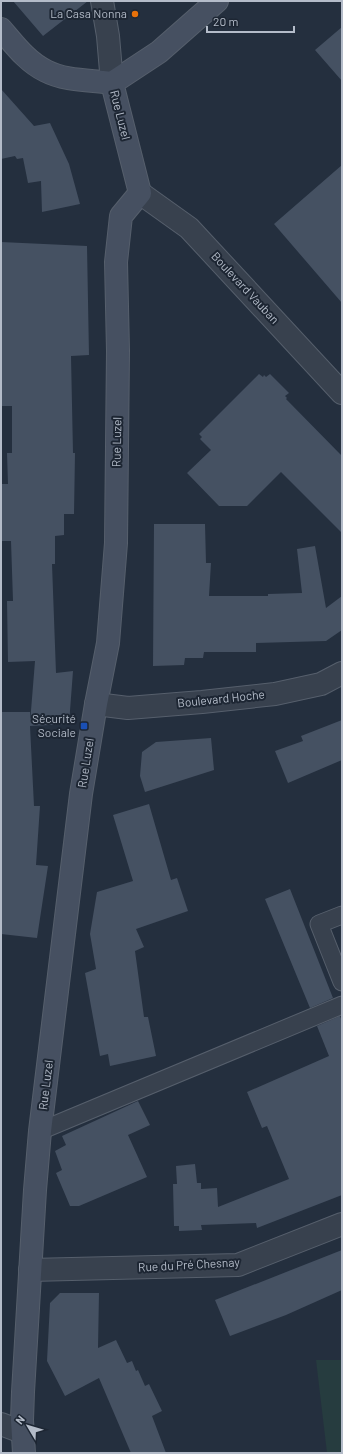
<svg xmlns="http://www.w3.org/2000/svg" width="343" height="1454" font-family="Barlow,sans-serif">
	<style>
		.green { fill: #263c3f }
		.building { fill: #455162 }
		.lines { fill: none; stroke-linecap: round; stroke-linejoin: round }
		.lane-casing { stroke: #565f6c; stroke-width: 19 }
		.street-casing { stroke: #565f6c; stroke-width: 24 }
		.secondary-casing { stroke: #565f6c; stroke-width: 24 }
		.lane { stroke: #38414e; stroke-width: 17 }
		.street { stroke: #38414e; stroke-width: 22 }
		.secondary { stroke: #465061; stroke-width: 22 }
		.food-dot { fill: #e8710a; stroke: #1d2633; stroke-width: 1.5 }
		.transit-dot { fill: #1a4fb4; stroke: #1d2633; stroke-width: 1.5 }
		.labels { text-anchor: middle; stroke-width: 4; stroke-linejoin: round; paint-order: stroke }
		.poi-label { font-size: 12px; fill: #b4bcc9; stroke: #1d2633; text-anchor: end }
		.street-label { font-size: 12px; fill: #b4bcc9; stroke: #1d2633 }
	</style>
	<rect width="100%" height="100%" fill="#242f3e"/>
	<path class="green" d="M 316,1360 L 342,1360 L 342,1453 L 327,1453 Z"/>
	<path class="building" d="M 13,1 L 88,1 L 43,36 Z
		M 342,27 L 342,81 L 315,50 Z
		M 1,89 L 34,126 L 50,123 L 69,164 L 80,204 L 42,212 L 41,181 L 28,183 L 23,158 L 17,159 L 15,156 L 1,159 Z
		M 342,165 L 342,303 L 274,224 Z
		M 1,242 L 87,246 L 89,355 L 71,356 L 73,453 L 75,453 L 74,514 L 64,514 L 64,535 L 55,536 L 55,564 L 52,564 L 56,673 L 73,671 L 69,724 L 30,726 L 34,806 L 40,806 L 36,865 L 48,866 L 37,938 L 1,934 L 1,712 L 30,712 L 30,723 L 35,661 L 8,662 L 7,601 L 13,601 L 11,541 L 1,541 L 1,484 L 8,484 L 7,453 L 12,453 L 12,406 L 1,406 Z
		M 259,374 L 263,377 L 264,375 L 266,377 L 270,374 L 289,393 L 285,396 L 287,398 L 286,399 L 342,456 L 342,533 L 281,472 L 247,506 L 219,506 L 187,473 L 211,450 L 200,439 L 202,437 L 199,434 Z
		M 154,524 L 205,524 L 206,563 L 211,563 L 209,596 L 268,596 L 268,594 L 302,593 L 297,549 L 315,546 L 326,608 L 342,596 L 342,630 L 326,641 L 256,643 L 256,652 L 204,652 L 203,658 L 185,658 L 184,665 L 153,666 Z
		M 342,720 L 342,760 L 288,783 L 275,751 L 303,741 L 301,736 Z
		M 211,738 L 214,770 L 145,792 L 140,776 L 142,752 L 156,742 Z
		M 149,804 L 171,880 L 177,878 L 188,911 L 136,929 L 144,947 L 135,951 L 144,1017 L 148,1017 L 156,1056 L 110,1066 L 108,1054 L 100,1056 L 85,973 L 96,969 L 90,934 L 97,892 L 133,881 L 113,815 Z
		M 290,889 L 333,998 L 310,1008 L 265,899 Z
		M 340,1016 L 342,1021 L 342,1195 L 257,1228 L 256,1223 L 201,1225 L 202,1230 L 179,1231 L 179,1226 L 174,1226 L 173,1184 L 177,1184 L 176,1166 L 195,1164 L 197,1183 L 201,1183 L 201,1189 L 217,1188 L 218,1207 L 289,1179 L 267,1126 L 262,1128 L 247,1092 L 329,1056 L 317,1026 Z
		M 138,1101 L 150,1125 L 128,1135 L 147,1177 L 79,1206 L 70,1206 L 56,1173 L 62,1170 L 55,1151 L 66,1145 L 62,1136 Z
		M 342,1250 L 342,1290 L 286,1315 L 230,1336 L 215,1300 Z
		M 60,1293 L 99,1293 L 98,1348 L 116,1340 L 127,1363 L 132,1361 L 136,1371 L 138,1370 L 145,1386 L 149,1384 L 162,1411 L 152,1416 L 166,1453 L 131,1453 L 99,1378 L 65,1396 L 47,1361 L 50,1303 Z"/>
	<g class="lines">
		<defs>
			<path id="lane" d="M 342,915 L 319,924 L 342,982
				M 40,1131 L 342,1005"/>
			<path id="street" d="M 102,1 L 108,36 L 112,83
				M 140,193 L 189,228 L 342,393
				M 96,704 L 128,708 L 202,702 L 275,694 L 321,684 L 342,673
				M 30,1270 L 238,1265 L 342,1224
				M 1,1424 L 22,1432"/>
			<path id="secondary" d="M 1,29 C 14,44 27,62 46,71 C 65,81 91,80 112,83
				M 112,83 L 159,52 L 217,1
				M 24,1453 L 22,1420 L 23,1392 L 35,1190 L 40,1131 L 81,794 L 96,704 L 108,643 L 116,543 L 118,351 L 116,262 L 121,216 L 140,193 L 112,83"/>
		</defs>
		<use href="#lane" class="lane-casing"/>
		<use href="#street" class="street-casing"/>
		<use href="#secondary" class="secondary-casing"/>
		<use href="#lane" class="lane"/>
		<use href="#street" class="street"/>
		<use href="#secondary" class="secondary"/>
	</g>
	<circle class="food-dot" cx="135" cy="14" r="4"/>
	<rect class="transit-dot" x="80" y="722" width="8" height="8" rx="2"/>
	<g class="labels">
		<g class="poi-label">
			<text x="127" y="18">La Casa Nonna</text>
			<text x="76" y="723">Sécurité<tspan x="76" dy="14">Sociale</tspan></text>
		</g>
		<g class="street-label">
			<text transform="translate(120 115) rotate(76)" y="4">Rue Luzel</text>
			<text transform="translate(245 288) rotate(47)" y="4">Boulevard Vauban</text>
			<text transform="translate(117 442) rotate(-89)" y="4">Rue Luzel</text>
			<text transform="translate(221 699) rotate(-6)" y="4">Boulevard Hoche</text>
			<text transform="translate(86 763) rotate(-81)" y="4">Rue Luzel</text>
			<text transform="translate(46 1085) rotate(-83)" y="4">Rue Luzel</text>
			<text transform="translate(189 1265) rotate(-3)" y="4">Rue du Pré Chesnay</text>
		</g>
	</g>
	<rect width="343" height="1454" fill="none" stroke="#b4bcc9" stroke-width="4"/>
	<g transform="translate(28 1426) rotate(308)" stroke="#1d2633" stroke-width="3" paint-order="stroke">
	<path d="M0-3L7 15L0 10L-7 15Z" fill="#b4bcc9"/>
	<text y="-6" font-size="11" font-weight="bold" text-anchor="middle" fill="#b4bcc9">N</text>
	</g>
	<path d="M207 26v6h87v-6" fill="none" stroke="#b4bcc9" stroke-width="2"/>
	<text x="213" y="26" font-size="12" fill="#b4bcc9" stroke="#1d2633" stroke-width="3" paint-order="stroke">20 m</text>
</svg>
